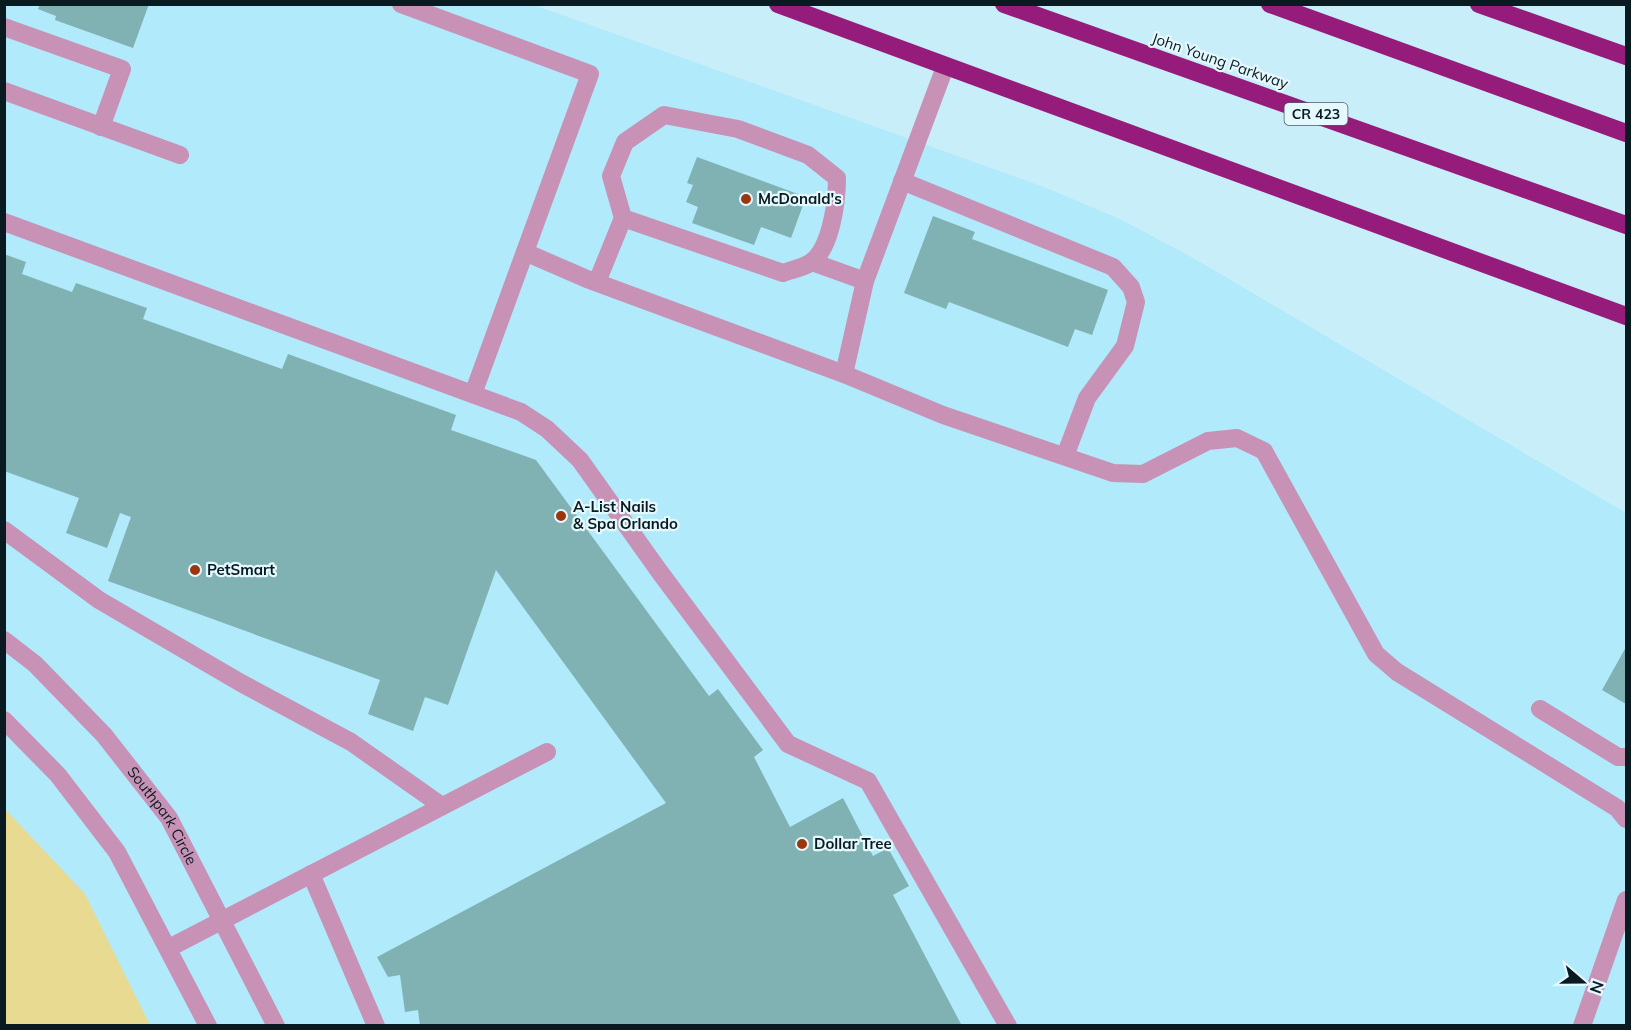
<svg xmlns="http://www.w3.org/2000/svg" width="1631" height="1030" font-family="Mulish,sans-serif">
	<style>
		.built { fill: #b0eafb }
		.green { fill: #e8da91 }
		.building { fill: #80b2b4 }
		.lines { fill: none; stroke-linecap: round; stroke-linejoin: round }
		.minor { stroke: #c891b6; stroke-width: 18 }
		.highway { stroke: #961c7b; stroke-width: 18 }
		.poi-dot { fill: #9c360e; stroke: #e5f8fe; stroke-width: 2 }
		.labels { text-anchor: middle; stroke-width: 4.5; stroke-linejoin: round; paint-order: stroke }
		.shield { fill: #e5f8fe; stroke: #4b5d63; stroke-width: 1.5 }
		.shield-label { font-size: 14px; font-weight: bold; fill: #091b21 }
		.street-label { font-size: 15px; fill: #091b21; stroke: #e5f8fe }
		.poi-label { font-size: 15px; font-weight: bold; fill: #091b21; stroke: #e5f8fe; text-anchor: start }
	</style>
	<rect width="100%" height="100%" fill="#c8eefa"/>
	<path class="built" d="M 5,5 L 534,5 L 1044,187 L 1120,219 L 1195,259 L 1626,513 L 1626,1025 L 5,1026 Z"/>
	<path class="green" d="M 4,808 L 85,894 L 150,1025 L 5,1025 Z"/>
	<path class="building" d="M 40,4 L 149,4 L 133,48 L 55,20 L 56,16 L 38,9 Z
		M 697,157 L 806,197 L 791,238 L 761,227 L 754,245 L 692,223 L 698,207 L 686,202 L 693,185 L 687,183 Z
		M 933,216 L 975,232 L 972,239 L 1108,290 L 1092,335 L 1075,329 L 1068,347 L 949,302 L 946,309 L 904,293 Z
		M 4,254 L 26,262 L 22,274 L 72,292 L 76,283 L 147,308 L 143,319 L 282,369 L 288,354 L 456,415 L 451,430 L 536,460 L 709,696 L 718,689 L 763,750 L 754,757 L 790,827 L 843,798 L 873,856 L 888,848 L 909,886 L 893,895 L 962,1026 L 420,1026 L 418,1010 L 405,1012 L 400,975 L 388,977 L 377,957 L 666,803 L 496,570 L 448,705 L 425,697 L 413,731 L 368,714 L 380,680 L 108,581 L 131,517 L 120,513 L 107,548 L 66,533 L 79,498 L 4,471 Z
		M 1626,647 L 1626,704 L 1602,690 Z"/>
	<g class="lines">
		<g class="minor">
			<path d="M 401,4 L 590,74 L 473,394"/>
			<path d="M 4,27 L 122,69 L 101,127"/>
			<path d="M 4,91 L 180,155"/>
			<path d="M 902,181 L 1113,267 L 1131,287 L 1136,302 L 1125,346 L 1087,398 L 1065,456"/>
			<path d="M 4,222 L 521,412 L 547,429 L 580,460 L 659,571 L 788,744 L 868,781 L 1008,1026"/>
			<path d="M 527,253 L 587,279 L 844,374 L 943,415 L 1113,473 L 1143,474 L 1208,441 L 1237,438 L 1264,451 L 1376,654 L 1397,672 L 1617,808 L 1626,819"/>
			<path d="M 812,262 L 865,281"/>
			<path d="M 597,282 L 623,218 L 611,176 L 625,142 L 664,115 L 738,129 L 808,155 L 837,178 C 837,201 831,250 810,263 C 802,268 791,270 783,273 L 623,218"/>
			<path d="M 844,374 L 865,281 L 945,67"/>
			<path d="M 4,530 L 99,600 L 241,683 L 351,742 L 442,806"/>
			<path id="s1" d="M 4,640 L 35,664 L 104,735 L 169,818 L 276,1026"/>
			<path d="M 1540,709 L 1618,757 L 1626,757"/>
			<path d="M 4,720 L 58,775 L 117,852 L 208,1026"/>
			<path d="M 311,874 L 376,1026"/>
			<path d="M 169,948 L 547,752"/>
			<path d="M 1582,1026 L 1626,900"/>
		</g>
		<path class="highway" d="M 778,4 L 1626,316
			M 1004,4 L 1626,225
			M 1270,4 L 1626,133
			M 1479,4 L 1626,56"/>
	</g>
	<g class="poi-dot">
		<circle cx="746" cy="199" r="6"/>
		<circle cx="561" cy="516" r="6"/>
		<circle cx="195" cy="570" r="6"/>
		<circle cx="802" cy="844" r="6"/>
	</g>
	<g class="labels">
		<rect class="shield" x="1284.5" y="103" width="63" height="22" rx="4.5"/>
		<g class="shield-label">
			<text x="1316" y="119">CR 423</text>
		</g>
		<g class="street-label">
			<text transform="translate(1220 61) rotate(19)" y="5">John Young Parkway</text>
			<text dy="5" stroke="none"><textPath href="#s1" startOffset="238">Southpark Circle</textPath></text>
		</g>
		<g class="poi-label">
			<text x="758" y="204">McDonald's</text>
			<text x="573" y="512">A-List Nails<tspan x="573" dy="17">&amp; Spa Orlando</tspan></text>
			<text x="207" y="575">PetSmart</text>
			<text x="814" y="849">Dollar Tree</text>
		</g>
	</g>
	<rect width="1631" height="1030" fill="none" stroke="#091b21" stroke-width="12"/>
	<g transform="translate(1583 982) rotate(110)" stroke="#e5f8fe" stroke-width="4.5" paint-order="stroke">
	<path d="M0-4.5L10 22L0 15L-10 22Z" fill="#091b21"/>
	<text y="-9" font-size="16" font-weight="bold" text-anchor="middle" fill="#091b21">N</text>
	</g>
</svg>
